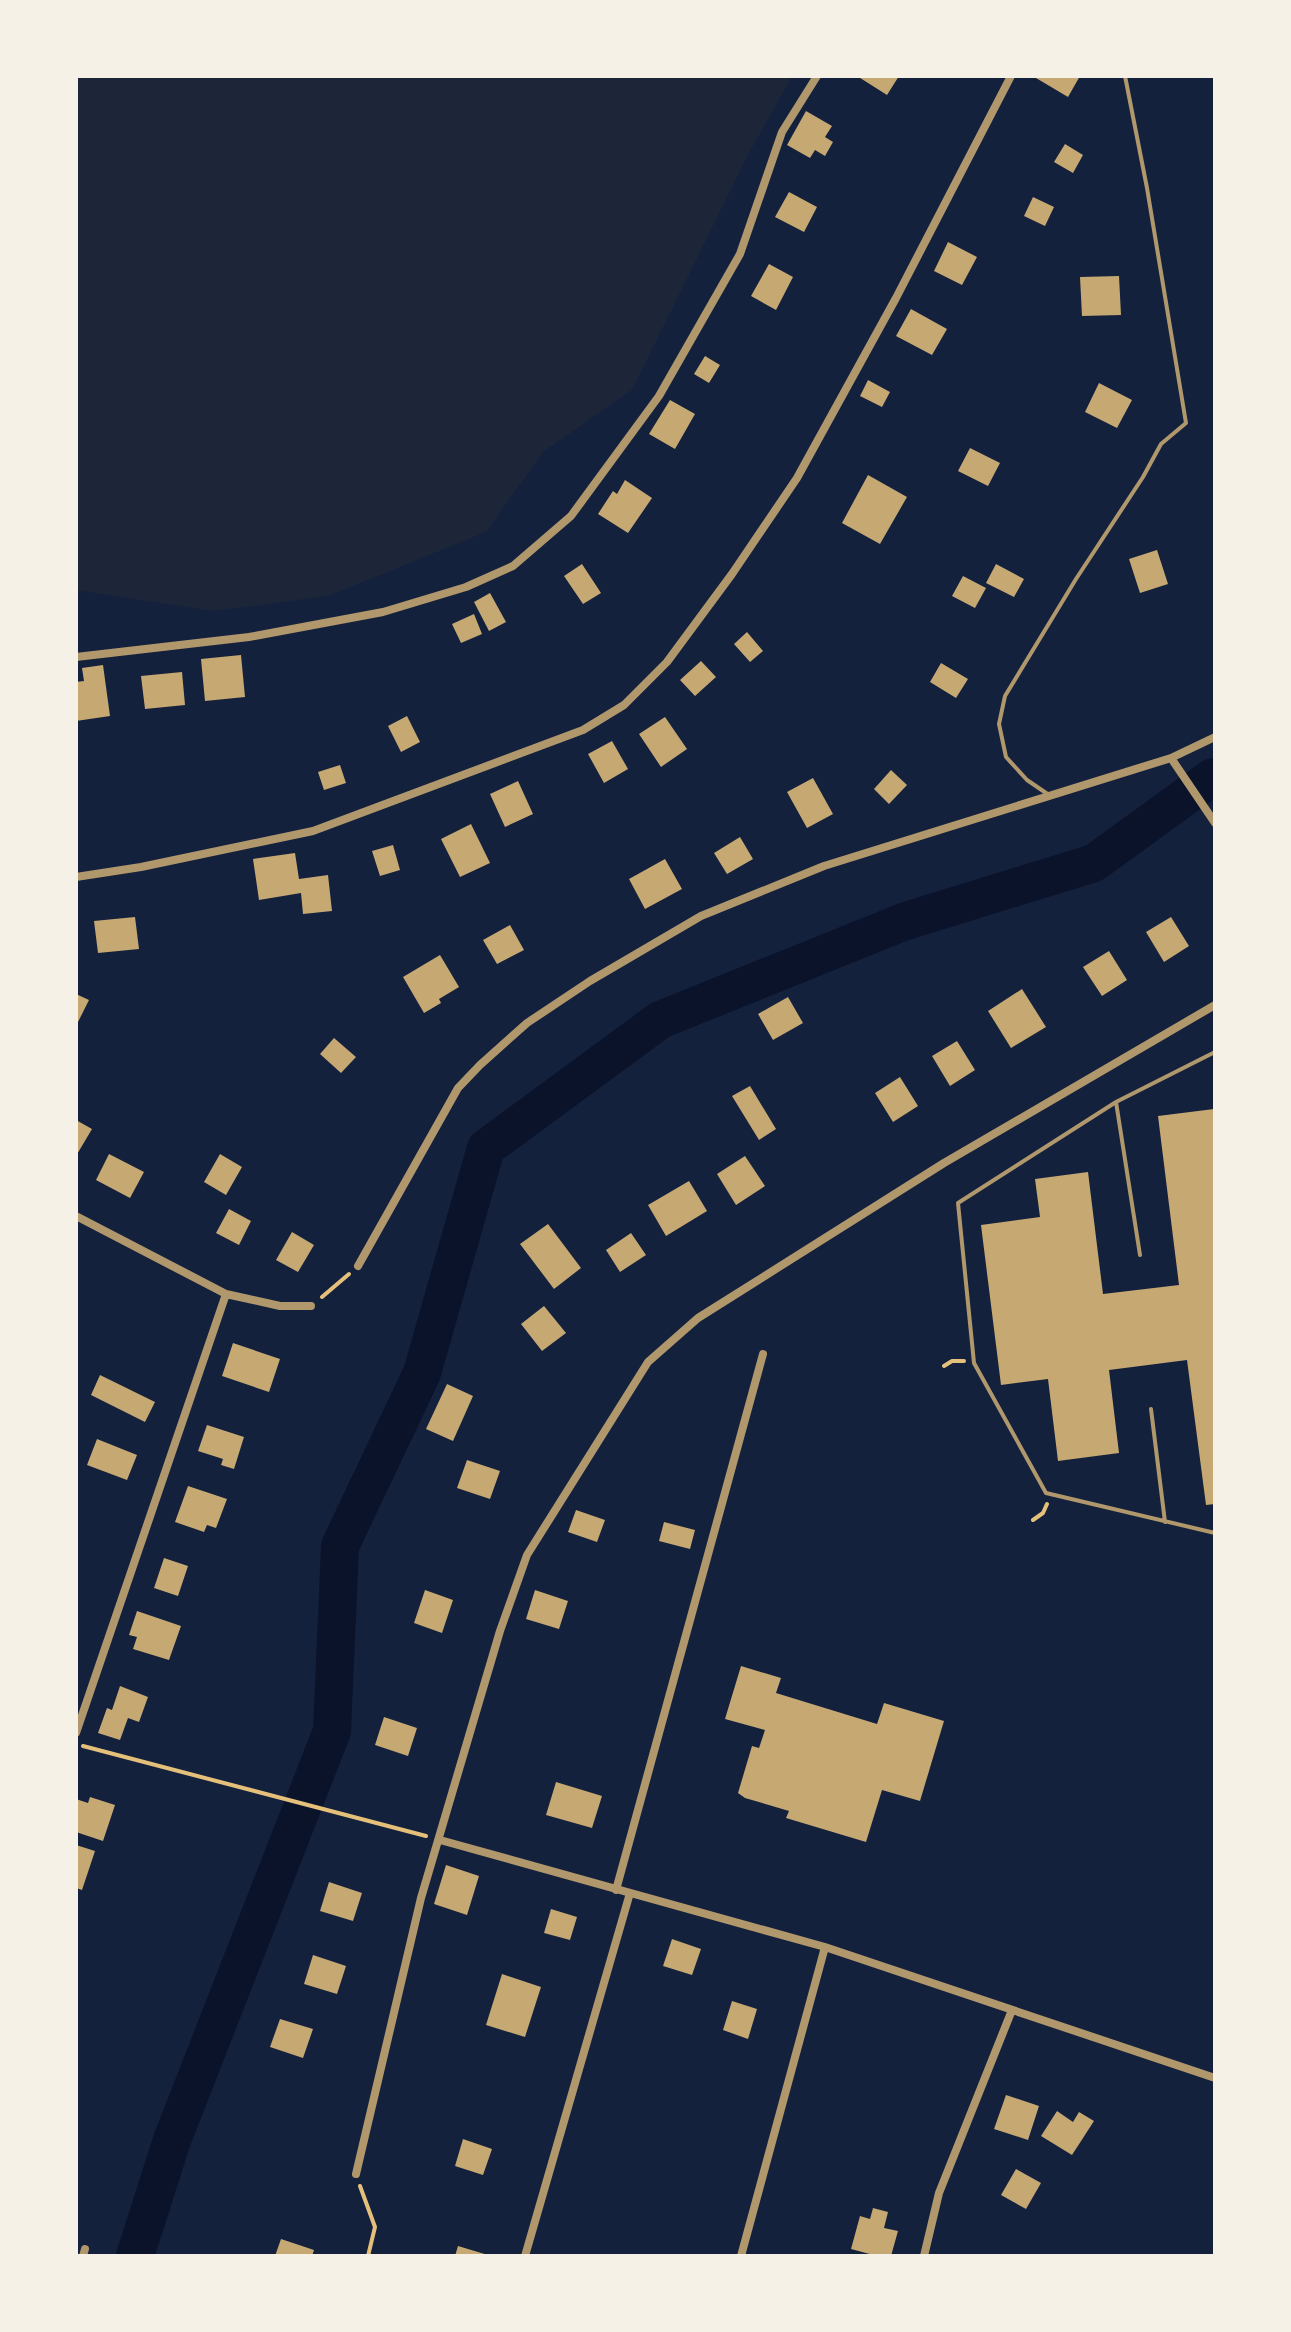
<svg xmlns="http://www.w3.org/2000/svg" width="1291" height="2332" font-family="Inter,sans-serif">
	<style>
		.green { fill: #1d2539 }
		.lines { fill: none; stroke-linecap: round; stroke-linejoin: round }
		.river { stroke: #0b132b; stroke-width: 38 }
		.building { fill: #c6a872 }
		.path { stroke: #e5c07b; stroke-width: 4 }
		.service { stroke: #b1986c; stroke-width: 4 }
		.minor { stroke: #b1986c; stroke-width: 8 }
	</style>
	<rect width="100%" height="100%" fill="#14213d"/>
	<path class="green" d="M 76,76 L 792,76 L 749,153 L 632,390 L 543,452 L 486,532 L 328,596 L 213,611 L 76,590 Z"/>
	<g class="lines">
		<path class="river" d="M 135,2256 L 172,2140 L 332,1731 L 340,1546 L 422,1373 L 486,1148 L 660,1020 L 903,922 L 1094,863 L 1211,778 L 1215,777"/>
	</g>
	<path class="building" d="M 857,76 L 899,76 L 887,95 Z
		M 1037,76 L 1080,76 L 1068,97 L 1036,78 Z
		M 806,111 L 832,126 L 825,137 L 833,142 L 825,156 L 815,150 L 810,158 L 787,145 Z
		M 1065,144 L 1083,155 L 1073,173 L 1054,162 Z
		M 789,192 L 817,207 L 804,232 L 775,217 Z
		M 1033,197 L 1054,207 L 1045,226 L 1024,216 Z
		M 948,242 L 977,257 L 962,285 L 934,271 Z
		M 769,264 L 793,277 L 776,310 L 751,296 Z
		M 1119,276 L 1121,315 L 1082,316 L 1080,277 Z
		M 911,309 L 947,329 L 932,355 L 896,336 Z
		M 705,356 L 720,365 L 709,383 L 694,374 Z
		M 868,380 L 890,392 L 882,407 L 860,396 Z
		M 1099,383 L 1132,400 L 1117,428 L 1085,412 Z
		M 670,400 L 695,414 L 675,449 L 649,434 Z
		M 970,448 L 1000,463 L 988,486 L 958,471 Z
		M 868,475 L 907,497 L 880,544 L 842,523 Z
		M 625,480 L 652,498 L 628,533 L 598,514 L 613,491 L 617,494 Z
		M 1157,550 L 1168,584 L 1140,593 L 1129,559 Z
		M 582,564 L 601,593 L 583,604 L 564,576 Z
		M 996,564 L 1024,579 L 1014,597 L 986,583 Z
		M 963,576 L 986,588 L 975,608 L 952,596 Z
		M 490,593 L 506,622 L 489,631 L 474,602 Z
		M 474,614 L 482,634 L 461,643 L 452,624 Z
		M 747,632 L 763,651 L 750,662 L 734,644 Z
		M 241,655 L 245,697 L 205,701 L 201,659 Z
		M 701,661 L 716,677 L 695,696 L 680,680 Z
		M 941,663 L 968,679 L 956,698 L 930,682 Z
		M 103,665 L 110,716 L 76,721 L 76,682 L 84,681 L 82,668 Z
		M 182,672 L 185,705 L 145,709 L 141,676 Z
		M 407,716 L 420,742 L 401,752 L 388,726 Z
		M 665,717 L 687,749 L 661,767 L 639,734 Z
		M 612,741 L 628,769 L 604,783 L 588,754 Z
		M 340,765 L 346,783 L 324,790 L 318,772 Z
		M 891,770 L 907,785 L 889,804 L 874,789 Z
		M 813,778 L 833,814 L 807,828 L 787,792 Z
		M 518,781 L 533,814 L 505,827 L 490,794 Z
		M 471,824 L 490,863 L 460,877 L 441,839 Z
		M 740,837 L 753,859 L 727,874 L 714,853 Z
		M 393,845 L 400,870 L 380,876 L 372,851 Z
		M 295,853 L 299,879 L 328,875 L 332,911 L 303,914 L 301,893 L 259,900 L 253,859 Z
		M 665,859 L 682,889 L 645,909 L 629,879 Z
		M 135,917 L 139,949 L 98,953 L 94,921 Z
		M 1171,917 L 1189,946 L 1164,962 L 1146,932 Z
		M 510,925 L 524,950 L 497,964 L 483,940 Z
		M 1109,951 L 1127,980 L 1102,996 L 1083,967 Z
		M 440,955 L 459,987 L 439,999 L 441,1003 L 424,1013 L 403,977 Z
		M 1022,989 L 1046,1027 L 1011,1048 L 988,1011 Z
		M 76,994 L 89,1000 L 76,1026 Z
		M 788,997 L 803,1023 L 773,1040 L 758,1014 Z
		M 334,1038 L 356,1057 L 341,1073 L 320,1054 Z
		M 957,1041 L 975,1070 L 950,1086 L 932,1056 Z
		M 900,1077 L 918,1106 L 893,1122 L 875,1093 Z
		M 750,1086 L 776,1129 L 759,1140 L 732,1096 Z
		M 1214,1109 L 1215,1504 L 1206,1505 L 1187,1360 L 1109,1370 L 1119,1453 L 1058,1461 L 1048,1379 L 1001,1385 L 981,1225 L 1040,1217 L 1035,1179 L 1088,1172 L 1103,1294 L 1179,1285 L 1158,1116 Z
		M 76,1120 L 92,1129 L 76,1156 Z
		M 109,1154 L 144,1172 L 130,1198 L 96,1180 Z
		M 220,1154 L 242,1167 L 226,1195 L 204,1182 Z
		M 745,1156 L 765,1186 L 736,1205 L 717,1174 Z
		M 689,1181 L 707,1211 L 666,1236 L 648,1205 Z
		M 229,1209 L 251,1221 L 239,1245 L 216,1233 Z
		M 548,1224 L 581,1268 L 554,1289 L 520,1244 Z
		M 292,1232 L 314,1245 L 298,1272 L 276,1260 Z
		M 631,1233 L 646,1255 L 620,1272 L 606,1250 Z
		M 544,1306 L 566,1333 L 542,1351 L 521,1324 Z
		M 233,1343 L 280,1359 L 269,1392 L 222,1376 Z
		M 100,1375 L 155,1402 L 145,1422 L 91,1395 Z
		M 447,1384 L 473,1396 L 453,1441 L 426,1429 Z
		M 207,1425 L 244,1437 L 234,1469 L 221,1465 L 223,1459 L 198,1451 Z
		M 97,1439 L 137,1455 L 127,1480 L 87,1465 Z
		M 467,1460 L 500,1471 L 490,1499 L 457,1488 Z
		M 188,1486 L 227,1499 L 216,1528 L 207,1525 L 204,1532 L 175,1522 Z
		M 576,1510 L 605,1520 L 597,1542 L 568,1532 Z
		M 664,1522 L 695,1530 L 690,1549 L 659,1541 Z
		M 164,1558 L 188,1566 L 178,1596 L 154,1588 Z
		M 425,1590 L 453,1600 L 442,1633 L 414,1623 Z
		M 535,1590 L 568,1601 L 559,1629 L 526,1619 Z
		M 137,1611 L 181,1626 L 169,1660 L 133,1649 L 137,1637 L 129,1635 Z
		M 741,1666 L 781,1678 L 776,1693 L 877,1724 L 884,1703 L 944,1721 L 920,1801 L 882,1790 L 866,1842 L 786,1818 L 789,1811 L 745,1798 L 738,1793 L 752,1746 L 759,1748 L 765,1730 L 725,1719 Z
		M 120,1686 L 148,1697 L 139,1722 L 128,1718 L 120,1740 L 98,1733 L 107,1708 L 112,1710 Z
		M 384,1717 L 417,1728 L 408,1756 L 375,1745 Z
		M 556,1782 L 602,1796 L 592,1828 L 546,1815 Z
		M 90,1797 L 115,1805 L 103,1841 L 76,1832 L 76,1799 L 88,1803 Z
		M 76,1845 L 95,1851 L 82,1890 L 76,1888 Z
		M 446,1865 L 479,1876 L 467,1915 L 434,1904 Z
		M 329,1882 L 362,1893 L 353,1921 L 320,1911 Z
		M 551,1909 L 577,1917 L 570,1940 L 544,1933 Z
		M 672,1939 L 701,1949 L 692,1975 L 663,1966 Z
		M 313,1955 L 346,1966 L 337,1994 L 304,1984 Z
		M 502,1974 L 541,1987 L 525,2037 L 486,2025 Z
		M 732,2001 L 757,2009 L 748,2039 L 723,2030 Z
		M 280,2019 L 313,2029 L 303,2058 L 270,2047 Z
		M 1006,2095 L 1039,2106 L 1028,2140 L 994,2129 Z
		M 1057,2111 L 1073,2122 L 1079,2112 L 1094,2121 L 1072,2155 L 1041,2136 Z
		M 463,2139 L 492,2149 L 483,2175 L 455,2166 Z
		M 1016,2169 L 1041,2183 L 1026,2209 L 1001,2195 Z
		M 873,2208 L 888,2212 L 884,2228 L 898,2231 L 891,2256 L 877,2256 L 851,2249 L 860,2216 L 870,2219 Z
		M 281,2239 L 314,2250 L 312,2256 L 275,2256 Z
		M 458,2246 L 488,2255 L 488,2256 L 455,2256 Z"/>
	<g class="lines">
		<path class="path" d="M 322,1297 L 349,1274
			M 944,1366 L 952,1361 L 964,1361
			M 1033,1520 L 1043,1513 L 1047,1504
			M 83,1746 L 426,1836
			M 360,2186 L 375,2227 L 368,2256"/>
		<path class="service" d="M 1049,795 L 1027,780 L 1006,757 L 999,724 L 1005,696 L 1076,579 L 1143,477 L 1161,444 L 1186,423 L 1147,188 L 1125,76
			M 1116,1102 L 958,1203 L 974,1363 L 1046,1493 L 1215,1533
			M 1140,1255 L 1116,1102 L 1215,1052
			M 1151,1409 L 1165,1522"/>
		<path class="minor" d="M 76,657 L 249,637 L 383,612 L 466,587 L 513,566 L 571,516 L 659,396 L 740,254 L 782,132 L 817,76
			M 1171,758 L 1215,823
			M 76,877 L 141,867 L 313,831 L 583,730 L 624,705 L 667,662 L 732,574 L 797,478 L 896,298 L 1011,76
			M 76,1216 L 226,1294 L 280,1306 L 311,1306
			M 358,1266 L 458,1088 L 480,1065 L 527,1023 L 590,981 L 701,916 L 824,866 L 1171,758 L 1215,737
			M 76,1733 L 226,1294
			M 440,1840 L 825,1947 L 1215,2078
			M 616,1890 L 763,1354
			M 356,2174 L 421,1898 L 500,1631 L 527,1555 L 648,1362 L 698,1318 L 944,1163 L 1215,1005
			M 83,2256 L 85,2249
			M 525,2256 L 630,1893
			M 741,2256 L 825,1947
			M 924,2256 L 939,2193 L 1012,2010"/>
	</g>
	<rect width="1291" height="2332" fill="none" stroke="#f6f1e7" stroke-width="156"/>
</svg>
